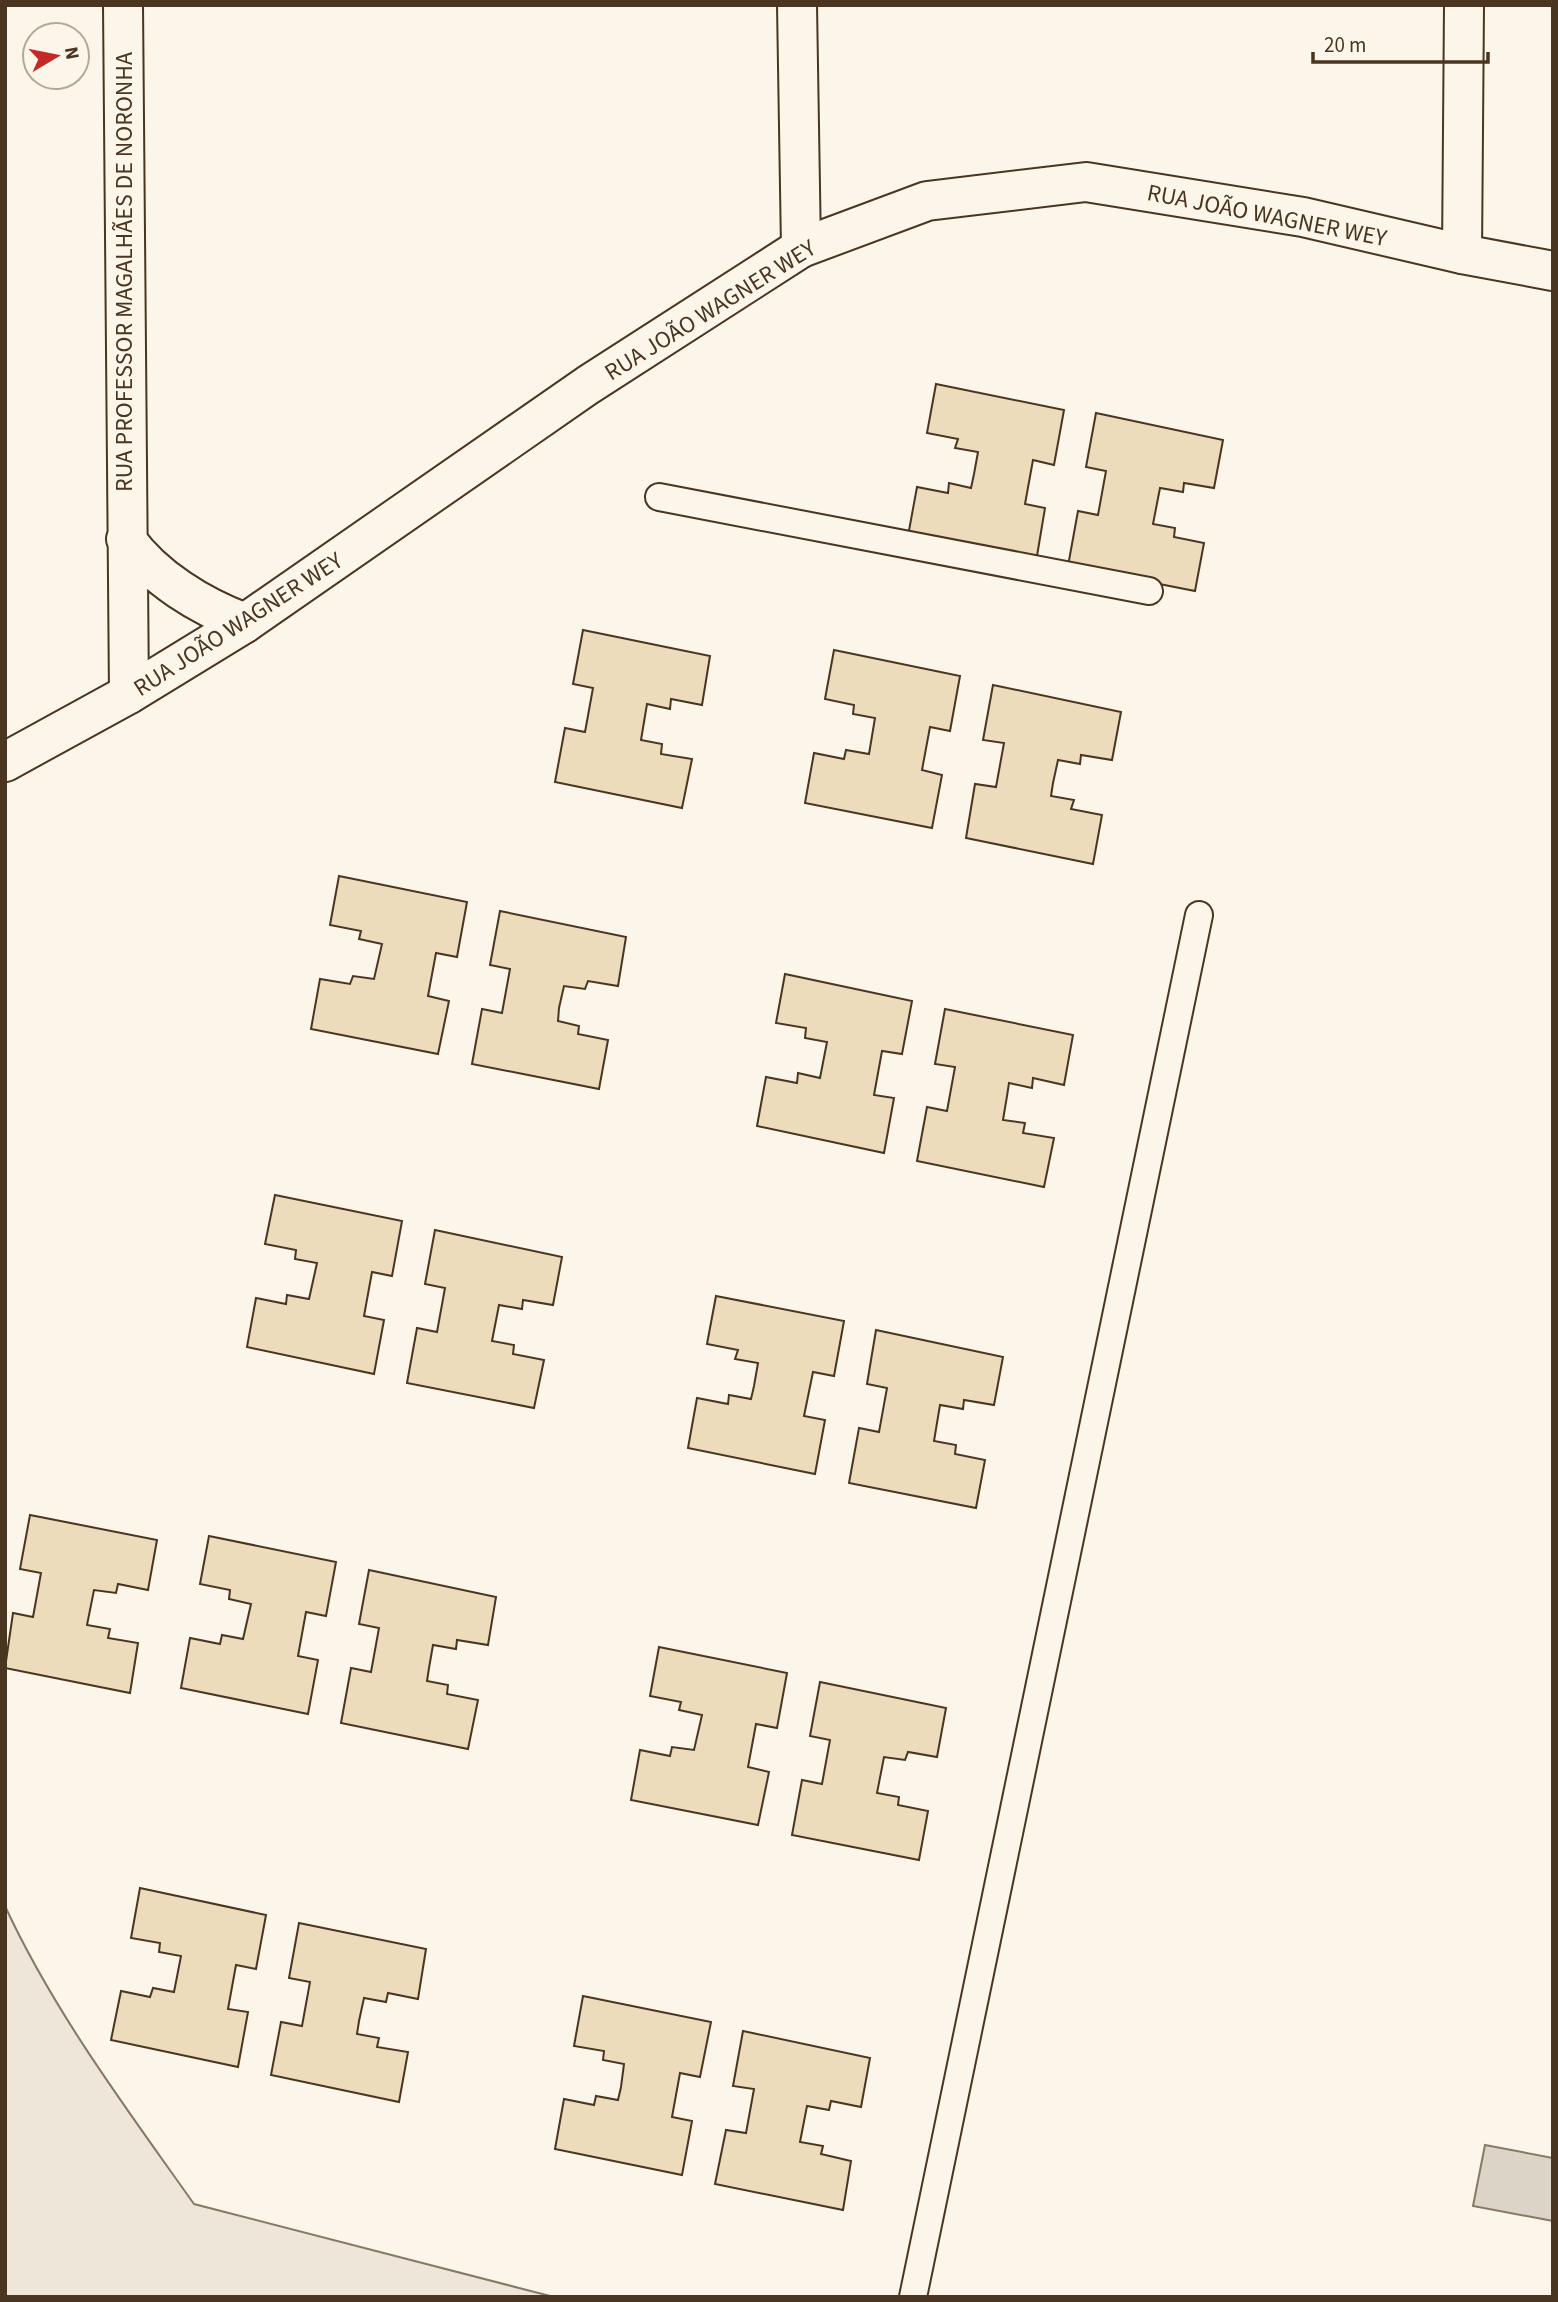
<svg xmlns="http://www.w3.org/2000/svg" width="1558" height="2302" font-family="'Source Sans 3',sans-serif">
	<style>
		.green { fill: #ede6d9; stroke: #887966; stroke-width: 2 }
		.water { fill: #dcd4c6; stroke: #887966; stroke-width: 2 }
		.building { fill: #ecdcbc; stroke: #4a3520; stroke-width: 2 }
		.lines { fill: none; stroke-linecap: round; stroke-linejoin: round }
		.service-casing { stroke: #4a3520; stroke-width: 30 }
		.minor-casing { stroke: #4a3520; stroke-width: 42 }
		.secondary-casing { stroke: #4a3520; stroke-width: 42 }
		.service { stroke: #fbf6e9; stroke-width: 26 }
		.minor { stroke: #fbf6e9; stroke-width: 38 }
		.secondary { stroke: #fbf6e9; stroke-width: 38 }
		.labels { text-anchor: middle; stroke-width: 5; stroke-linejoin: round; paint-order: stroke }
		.street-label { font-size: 24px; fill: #4a3520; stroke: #fbf6e9 }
	</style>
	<rect width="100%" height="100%" fill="#fbf6e9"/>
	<path class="green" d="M 5,1906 C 54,2012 126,2108 194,2204 L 554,2297 L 5,2297 Z"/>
	<path class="water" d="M 1485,2145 L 1553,2158 L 1553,2221 L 1473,2206 Z"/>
	<path class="building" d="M 936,384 L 1064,410 L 1054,465 L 1033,460 L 1025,504 L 1045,508 L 1036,562 L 908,536 L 917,487 L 948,493 L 949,483 L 971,488 L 974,474 L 978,452 L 955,448 L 958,439 L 927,433 Z
		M 1096,413 L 1223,440 L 1214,488 L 1184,483 L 1183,492 L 1160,488 L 1153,524 L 1175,528 L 1174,537 L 1204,543 L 1195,591 L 1068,566 L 1078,511 L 1098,515 L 1106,471 L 1086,467 Z
		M 583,630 L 710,656 L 702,705 L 671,699 L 670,709 L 647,704 L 641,740 L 662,744 L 661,754 L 692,759 L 682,808 L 555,782 L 565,728 L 585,732 L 593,688 L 573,684 Z
		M 834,650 L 960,676 L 950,731 L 930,727 L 922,770 L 942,775 L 932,828 L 805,803 L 814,753 L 844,759 L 846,750 L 869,754 L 875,718 L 853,714 L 854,705 L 825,699 Z
		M 993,685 L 1121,712 L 1112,760 L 1081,755 L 1080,764 L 1058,760 L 1053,783 L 1051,796 L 1074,800 L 1071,809 L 1102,815 L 1093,864 L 966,838 L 975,784 L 996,787 L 1004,743 L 983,740 Z
		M 339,876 L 467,902 L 457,957 L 436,953 L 428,996 L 449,1001 L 438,1054 L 311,1029 L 320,979 L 350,984 L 353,976 L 374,979 L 382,944 L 359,939 L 361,931 L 330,925 Z
		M 500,911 L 626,937 L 618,986 L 588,981 L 585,989 L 564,986 L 559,1008 L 558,1021 L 579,1026 L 578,1034 L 608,1040 L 599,1089 L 472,1064 L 482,1009 L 502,1013 L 510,969 L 490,965 Z
		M 785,974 L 912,1001 L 902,1054 L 882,1051 L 874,1095 L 894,1098 L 884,1153 L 757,1126 L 766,1077 L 797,1083 L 798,1073 L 820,1078 L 827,1042 L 805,1038 L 806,1028 L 776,1023 Z
		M 945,1009 L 1073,1035 L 1064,1085 L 1033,1078 L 1032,1088 L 1009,1083 L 1007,1096 L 1003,1120 L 1025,1123 L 1023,1133 L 1054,1138 L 1044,1187 L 917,1161 L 927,1107 L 947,1111 L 955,1067 L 935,1064 Z
		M 275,1195 L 402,1221 L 392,1276 L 372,1272 L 364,1316 L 384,1320 L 374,1374 L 247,1347 L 256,1298 L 286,1304 L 287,1295 L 309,1299 L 317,1263 L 295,1259 L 296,1250 L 265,1244 Z
		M 435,1230 L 562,1257 L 553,1305 L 523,1300 L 522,1309 L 499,1305 L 492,1341 L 514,1345 L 513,1354 L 544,1360 L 534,1408 L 407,1383 L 417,1328 L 437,1332 L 445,1288 L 425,1284 Z
		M 716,1296 L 844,1321 L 834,1376 L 813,1372 L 804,1416 L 825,1420 L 815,1474 L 688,1448 L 697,1398 L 728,1404 L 729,1395 L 751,1399 L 754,1386 L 758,1363 L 735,1359 L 738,1350 L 707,1344 Z
		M 876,1330 L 1003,1357 L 994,1405 L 964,1400 L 963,1409 L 940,1405 L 934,1441 L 956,1445 L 955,1454 L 985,1460 L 976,1508 L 849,1483 L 859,1428 L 879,1432 L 887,1388 L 867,1384 Z
		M 30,1515 L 157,1540 L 148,1590 L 118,1584 L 116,1593 L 94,1590 L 87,1625 L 110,1629 L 108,1638 L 138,1643 L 130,1693 L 5,1668 L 13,1613 L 33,1617 L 41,1573 L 20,1569 Z
		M 209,1536 L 336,1562 L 326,1616 L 306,1612 L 298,1656 L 318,1660 L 308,1714 L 181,1688 L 190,1638 L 220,1644 L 222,1635 L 243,1639 L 251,1604 L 229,1599 L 230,1590 L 200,1584 Z
		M 369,1570 L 496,1597 L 488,1645 L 457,1640 L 456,1649 L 433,1645 L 429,1668 L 427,1681 L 448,1685 L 447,1694 L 478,1700 L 468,1749 L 341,1723 L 351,1668 L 371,1672 L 379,1628 L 359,1624 Z
		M 659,1647 L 787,1673 L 777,1728 L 756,1724 L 748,1767 L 769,1772 L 758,1825 L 631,1800 L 640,1750 L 670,1756 L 672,1747 L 694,1750 L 702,1715 L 679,1710 L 681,1702 L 650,1696 Z
		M 820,1682 L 946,1708 L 937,1757 L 908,1752 L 905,1760 L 884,1757 L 877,1793 L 899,1797 L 898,1805 L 928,1811 L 919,1860 L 792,1835 L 802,1780 L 822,1784 L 830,1740 L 810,1736 Z
		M 140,1888 L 266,1915 L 256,1969 L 236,1965 L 228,2009 L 248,2012 L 238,2067 L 111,2040 L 121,1991 L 150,1997 L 153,1988 L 174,1992 L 181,1956 L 159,1952 L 160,1943 L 131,1938 Z
		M 299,1923 L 426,1949 L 418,1999 L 388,1993 L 386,2002 L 364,1998 L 359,2021 L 357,2034 L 379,2038 L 377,2047 L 408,2052 L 399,2102 L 271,2075 L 281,2022 L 302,2026 L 310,1982 L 289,1978 Z
		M 583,1996 L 711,2022 L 700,2077 L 680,2073 L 672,2117 L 692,2121 L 682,2175 L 555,2149 L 564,2099 L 594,2105 L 596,2096 L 618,2100 L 621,2087 L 624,2064 L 603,2060 L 604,2051 L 574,2046 Z
		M 743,2031 L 870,2058 L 861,2107 L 831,2101 L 829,2110 L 807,2106 L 800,2142 L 823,2146 L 821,2154 L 851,2161 L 843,2210 L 715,2184 L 726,2130 L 746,2133 L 754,2089 L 733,2086 Z"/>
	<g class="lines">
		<defs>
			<path id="service" d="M 659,497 L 1149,591
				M 913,2297 L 1199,915"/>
			<path id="minor" d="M 123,5 L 129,694
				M 797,5 L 801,248
				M 1462,254 L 1464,5
				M 126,539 C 154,578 200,606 245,623"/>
			<path id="secondary" d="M 5,762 L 129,694 L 245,623 L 588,385 L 801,248 L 927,201 L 1086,182 L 1303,217 L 1462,254 L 1553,271"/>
		</defs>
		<use href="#service" class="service-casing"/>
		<use href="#minor" class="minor-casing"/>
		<use href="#secondary" class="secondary-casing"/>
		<use href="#service" class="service"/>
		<use href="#minor" class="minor"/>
		<use href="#secondary" class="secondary"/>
	</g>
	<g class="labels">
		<g class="street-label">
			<text transform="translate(1267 215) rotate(11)" y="8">RUA JOÃO WAGNER WEY</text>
			<text transform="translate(124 272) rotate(-90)" y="8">RUA PROFESSOR MAGALHÃES DE NORONHA</text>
			<text transform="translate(710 310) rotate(-32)" y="8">RUA JOÃO WAGNER WEY</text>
			<text transform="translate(238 624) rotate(-33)" y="8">RUA JOÃO WAGNER WEY</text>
		</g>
	</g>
	<rect width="1558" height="2302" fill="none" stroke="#4a3520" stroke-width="14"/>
	<g transform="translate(56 56) rotate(80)"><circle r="33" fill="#fbf6e9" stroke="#b4a999" stroke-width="2"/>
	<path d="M0-5L12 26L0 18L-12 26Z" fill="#c62828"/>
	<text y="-10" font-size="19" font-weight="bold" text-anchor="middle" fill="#4a3520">N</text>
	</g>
	<path d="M1313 52v10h175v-10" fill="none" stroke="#4a3520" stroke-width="3.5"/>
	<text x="1324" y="52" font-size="21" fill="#4a3520" stroke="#fbf6e9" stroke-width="5" paint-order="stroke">20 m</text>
</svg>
